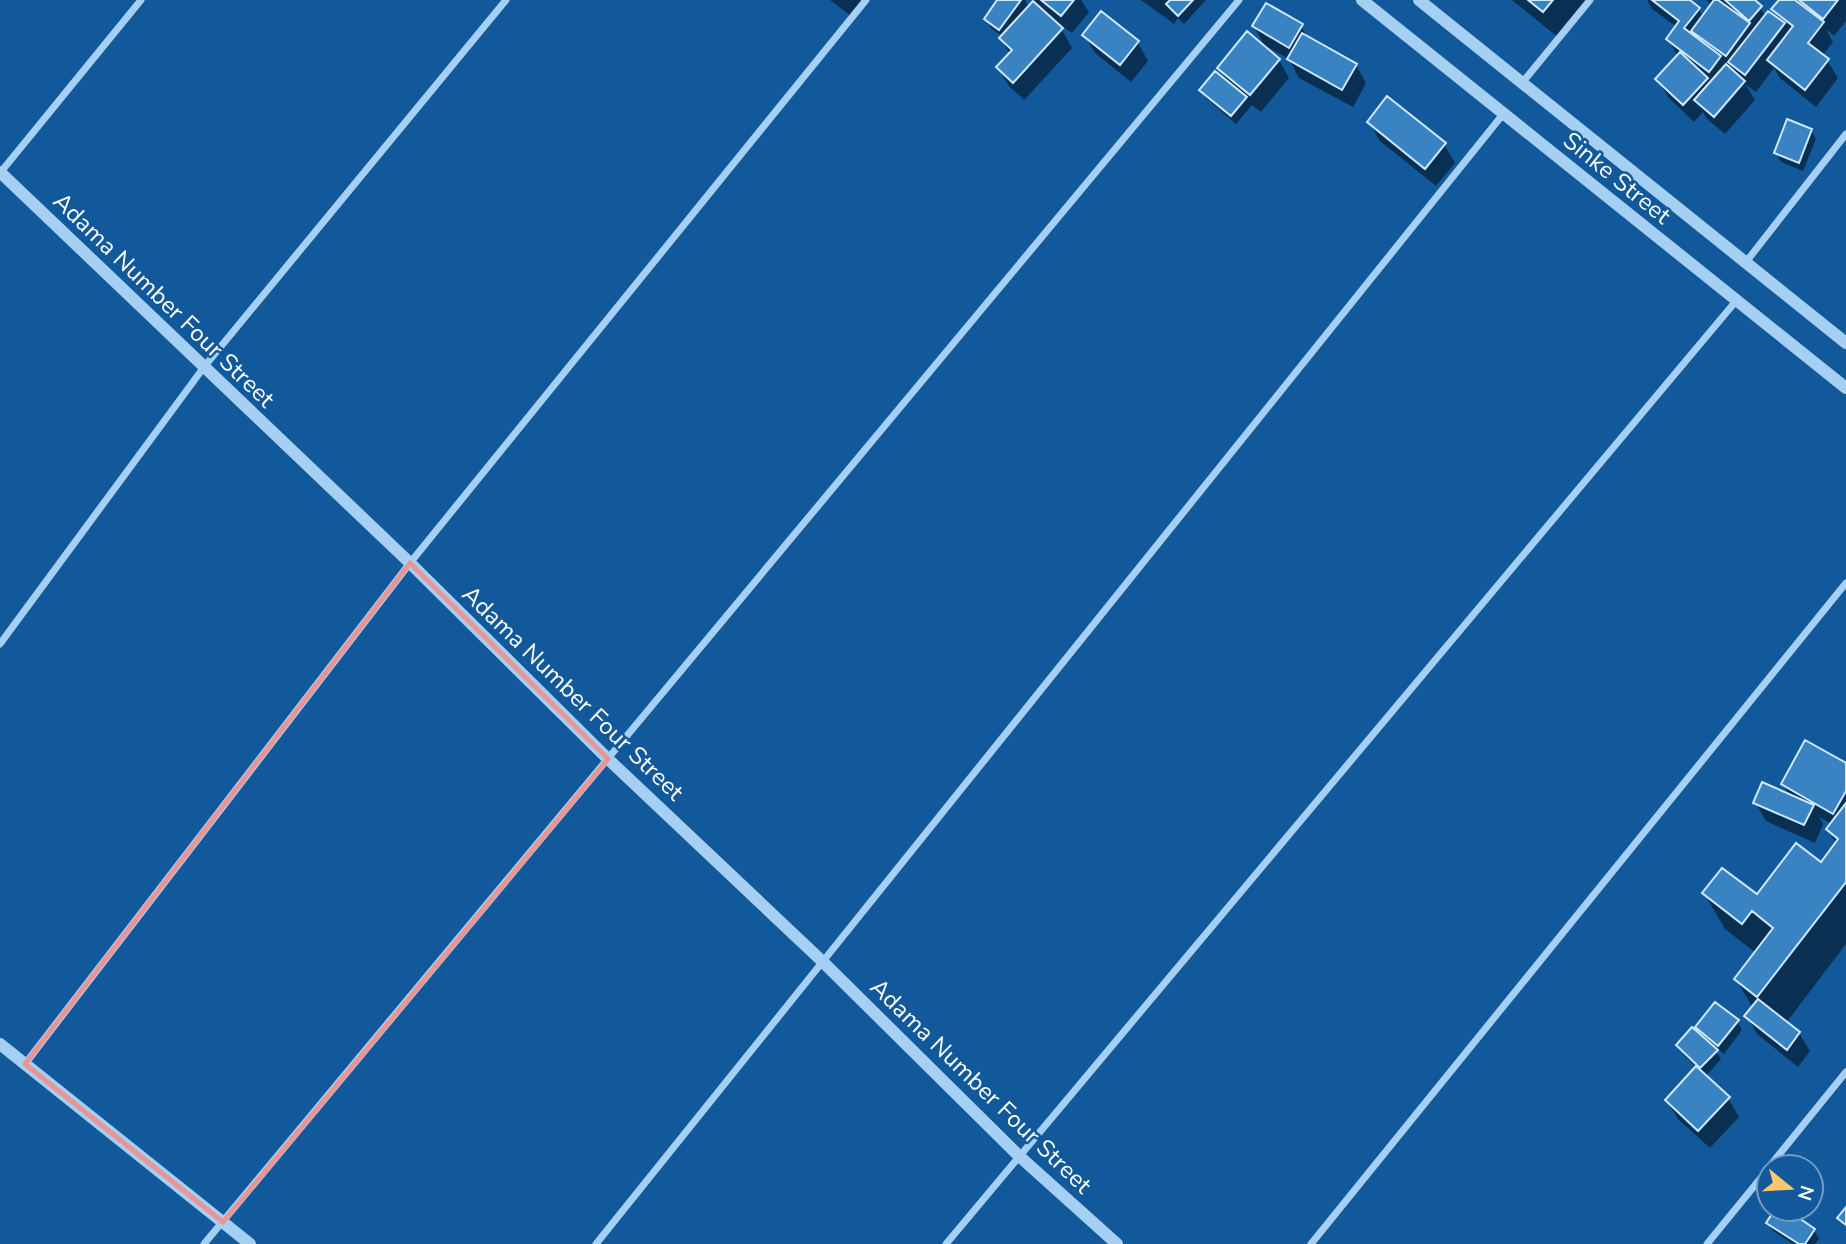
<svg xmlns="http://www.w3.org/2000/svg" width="1846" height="1244" font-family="'Nunito Sans',sans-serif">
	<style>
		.shadow { fill: #0007 }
		.building { fill: #3a83c3; stroke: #cee8fe; stroke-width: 2 }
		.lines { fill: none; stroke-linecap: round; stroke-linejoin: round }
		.minor { stroke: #a5d0f4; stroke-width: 7 }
		.tertiary { stroke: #a5d0f4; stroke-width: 12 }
		.marked { fill: none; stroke: #ea9494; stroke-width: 5; stroke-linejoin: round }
		.labels { text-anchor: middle; stroke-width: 5; stroke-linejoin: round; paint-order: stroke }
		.street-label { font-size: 24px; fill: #fff; stroke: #11599b }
	</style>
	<rect width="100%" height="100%" fill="#11599b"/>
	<path class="shadow" d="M 830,0 L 869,0 L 855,19 Z
		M 1000,0 L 1025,0 L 1029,8 L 1035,2 L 1033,0 L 1081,0 L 1089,12 L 1072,33 L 1058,23 L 1072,48 L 1024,100 L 1009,86 L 998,68 L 1010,54 L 1001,39 L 1003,37 L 991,28 L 986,19 Z
		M 1141,0 L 1206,0 L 1184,24 L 1178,18 L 1174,24 Z
		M 1512,0 L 1590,0 L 1559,38 Z
		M 1647,0 L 1687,0 L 1699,9 L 1703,17 L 1712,5 L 1706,0 L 1752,0 L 1760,8 L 1766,17 L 1781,23 L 1774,9 L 1781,0 L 1846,0 L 1846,21 L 1834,36 L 1826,29 L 1833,42 L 1822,56 L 1827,60 L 1838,78 L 1816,107 L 1780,78 L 1774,68 L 1756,92 L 1745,84 L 1755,100 L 1725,134 L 1707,119 L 1703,112 L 1694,122 L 1668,97 L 1658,79 L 1678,57 L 1668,39 L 1677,27 L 1652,9 Z
		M 1101,13 L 1138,43 L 1148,61 L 1131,82 L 1095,53 L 1084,35 Z
		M 1254,26 L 1301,26 L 1308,38 L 1356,65 L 1366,83 L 1353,107 L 1299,78 L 1289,59 L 1264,45 Z
		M 1279,60 L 1289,78 L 1261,112 L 1252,105 L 1236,124 L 1206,98 L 1201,90 L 1228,83 L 1219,68 Z
		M 1369,122 L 1444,144 L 1455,163 L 1436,186 L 1380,141 Z
		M 1811,130 L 1816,139 L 1803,171 L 1781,162 L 1776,153 Z
		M 1846,765 L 1846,944 L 1786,1023 L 1799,1033 L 1810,1051 L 1798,1067 L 1757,1034 L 1747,1016 L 1753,1008 L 1736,979 L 1756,953 L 1725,929 L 1704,893 L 1757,897 L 1821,865 L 1836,844 L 1828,829 L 1832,824 L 1819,817 L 1823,824 L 1815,843 L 1766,821 L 1755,802 L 1789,796 L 1783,784 Z
		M 1737,1021 L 1742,1030 L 1724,1054 L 1713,1046 L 1721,1059 L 1705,1077 L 1728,1098 L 1739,1117 L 1710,1148 L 1678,1119 L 1667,1101 L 1697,1068 L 1683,1054 L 1678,1046 L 1702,1037 L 1697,1028 Z
		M 1777,1209 L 1782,1209 L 1814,1230 L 1819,1239 L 1815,1244 L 1793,1244 L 1773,1231 L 1768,1223 Z"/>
	<path class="building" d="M 997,0 L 1021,0 L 999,30 L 984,19 Z
		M 1041,0 L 1074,0 L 1061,16 Z
		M 1170,0 L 1193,0 L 1178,16 L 1166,4 Z
		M 1528,0 L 1553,0 L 1543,12 Z
		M 1652,0 L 1690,0 L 1700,8 L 1684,28 L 1721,56 L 1709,72 L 1666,39 L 1679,21 Z
		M 1714,0 L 1718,0 L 1750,23 L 1726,56 L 1691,31 Z
		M 1725,0 L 1755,0 L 1762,6 L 1749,21 Z
		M 1779,0 L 1795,0 L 1824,22 L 1808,43 L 1829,59 L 1805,90 L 1767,60 L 1793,26 L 1771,9 Z
		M 1799,0 L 1838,0 L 1823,19 Z
		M 1033,1 L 1063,28 L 1013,83 L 996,67 L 1012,50 L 999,38 Z
		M 1266,3 L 1303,24 L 1289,48 L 1252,26 Z
		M 1101,11 L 1139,41 L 1120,65 L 1082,35 Z
		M 1768,11 L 1785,23 L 1745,75 L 1728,62 Z
		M 1247,31 L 1280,59 L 1250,95 L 1217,68 Z
		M 1302,33 L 1357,64 L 1342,90 L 1287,59 Z
		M 1680,52 L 1708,78 L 1683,105 L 1655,79 Z
		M 1726,64 L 1745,81 L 1714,117 L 1694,100 Z
		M 1215,71 L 1247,97 L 1231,116 L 1199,90 Z
		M 1387,96 L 1446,143 L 1425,169 L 1367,122 Z
		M 1787,119 L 1812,129 L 1799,163 L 1774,153 Z
		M 1805,740 L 1846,763 L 1846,791 L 1833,814 L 1781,784 Z
		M 1762,782 L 1814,805 L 1804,825 L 1753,803 Z
		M 1846,803 L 1846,882 L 1757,997 L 1734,979 L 1773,928 L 1752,911 L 1742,924 L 1702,893 L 1722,868 L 1757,894 L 1796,843 L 1821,862 L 1838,839 L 1826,829 Z
		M 1758,999 L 1800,1032 L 1787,1050 L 1744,1016 Z
		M 1715,1002 L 1739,1020 L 1718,1046 L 1695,1027 Z
		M 1692,1027 L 1718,1050 L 1700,1068 L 1676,1045 Z
		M 1696,1066 L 1730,1097 L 1698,1131 L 1665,1100 Z
		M 1846,1207 L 1846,1225 L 1837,1218 Z
		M 1775,1209 L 1786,1209 L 1815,1229 L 1805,1244 L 1799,1244 L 1766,1223 Z"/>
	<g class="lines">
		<path class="minor" d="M 1522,83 L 1590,0
			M 0,173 L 141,0
			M 1746,262 L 1846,134
			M 0,644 L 204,367 L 506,0
			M 25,1064 L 410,563 L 866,0
			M 1769,1167 L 1846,1072
			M 204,1244 L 1239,0
			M 596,1244 L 1504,113
			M 946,1244 L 1736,301
			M 1311,1244 L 1846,583
			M 1707,1244 L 1769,1168"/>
		<path class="tertiary" d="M 1362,0 L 1846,388
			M 1419,0 L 1846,343
			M 0,172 L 410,563 L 608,759 L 823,962 L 1019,1156 L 1117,1244
			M 0,1044 L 250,1244"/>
	</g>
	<path class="marked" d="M 410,563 L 608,759 L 223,1222 L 25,1064 Z"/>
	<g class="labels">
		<g class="street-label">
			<text transform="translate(1617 178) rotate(39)" y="8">Sinke Street</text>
			<text transform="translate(164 300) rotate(44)" y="8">Adama Number Four Street</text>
			<text transform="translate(573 693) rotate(44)" y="8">Adama Number Four Street</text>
			<text transform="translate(981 1086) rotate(44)" y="8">Adama Number Four Street</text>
		</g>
	</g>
	<g transform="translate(1790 1188) rotate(108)"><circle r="33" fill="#11599b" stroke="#709bc3" stroke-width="2"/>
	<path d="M0-5L12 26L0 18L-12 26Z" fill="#ffc769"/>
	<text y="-10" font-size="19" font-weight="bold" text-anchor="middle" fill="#ffffff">N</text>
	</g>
</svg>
